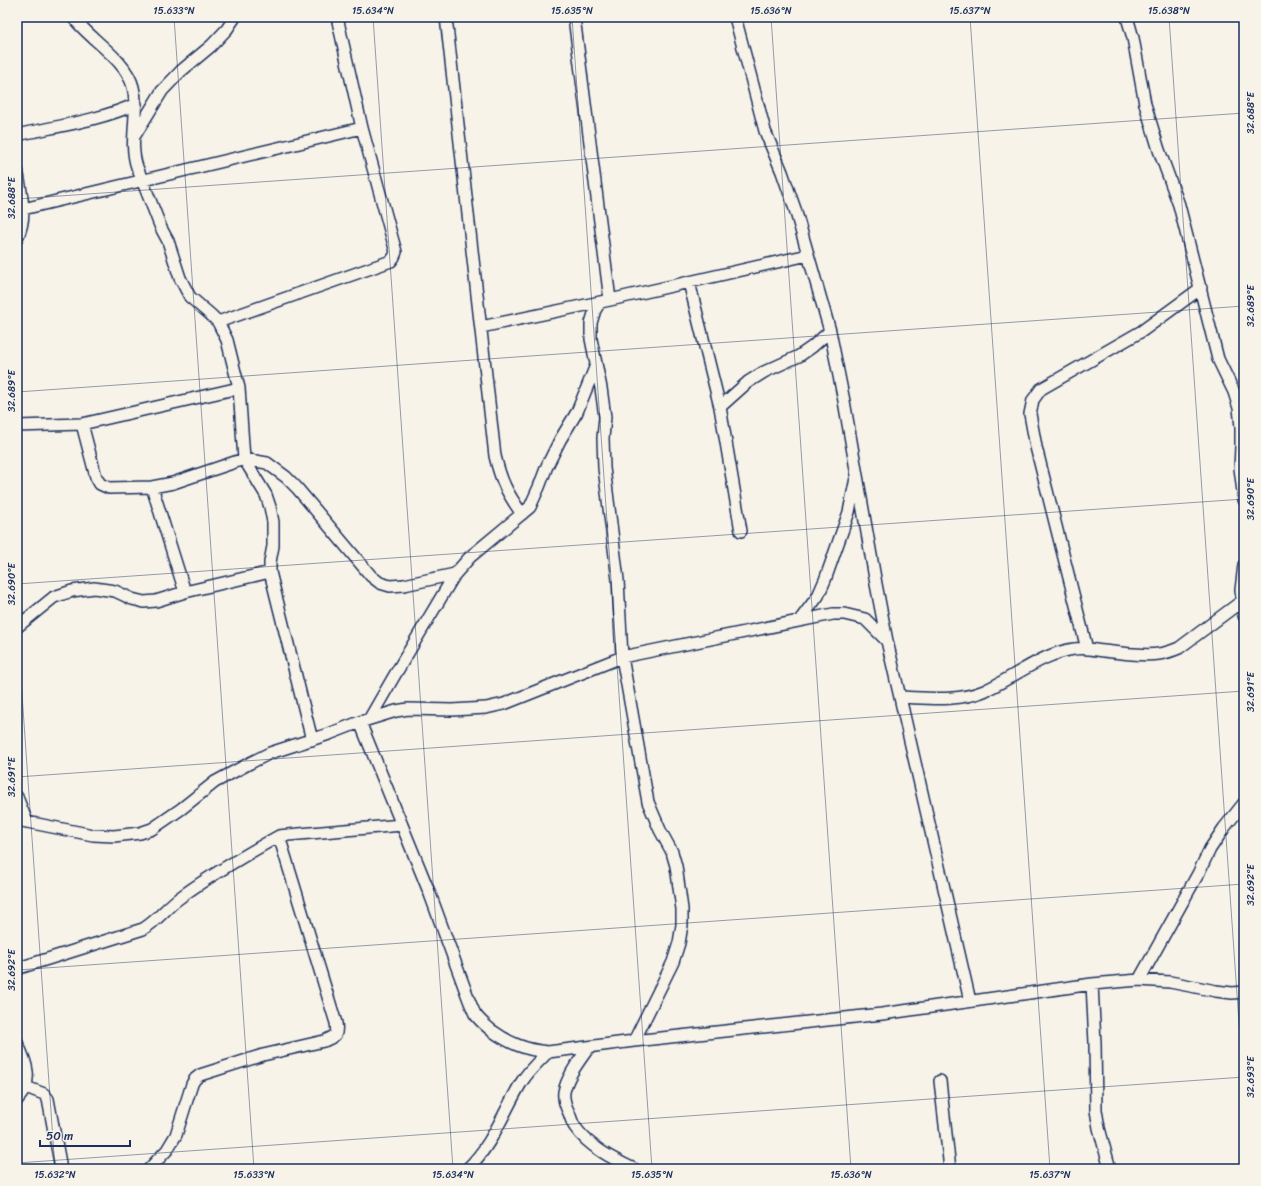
<svg xmlns="http://www.w3.org/2000/svg" width="1261" height="1186" font-family="Sriracha,sans-serif">
	<style>
		.lines { fill: none; stroke-linecap: round; stroke-linejoin: round }
		.minor-casing { stroke: #1b2f5e; stroke-width: 14 }
		.minor { stroke: #f7f3e8; stroke-width: 11 }
		.ticks { fill: none; stroke: #1b2f5e; stroke-width: 1; stroke-opacity: 0.45 }
		.neatline { fill: none; stroke: #1b2f5e; stroke-width: 1.5 }
		.ticks-label { font-size: 10px; text-anchor: middle; fill: #1b2f5e }
	</style>
	<rect width="100%" height="100%" fill="#f7f3e8"/>
	<filter id="ink" filterUnits="userSpaceOnUse"><feTurbulence type="fractalNoise" baseFrequency=".025" numOctaves="2"/><feDisplacementMap in="SourceGraphic" scale="8" xChannelSelector="R" yChannelSelector="G"/><feConvolveMatrix kernelMatrix="1 2 1 2 8 2 1 2 1" color-interpolation-filters="sRGB"/></filter>
	<g filter="url(#ink)">
		<g class="lines">
			<defs>
				<path id="minor" d="M 73,17 C 90,40 126,59 133,87 C 140,113 128,141 137,167 L 161,228 L 168,241 L 180,278 L 190,297 L 211,315 L 218,322 L 227,340 L 239,388 L 244,459 L 266,495 L 270,507 L 273,522 L 273,546 L 270,562 L 270,572 L 312,740
					M 446,17 L 495,456 C 501,481 507,493 522,514
					M 574,17 L 610,300
					M 735,17 L 765,131 L 782,172 L 795,209 L 830,331 L 844,401 L 876,584 L 887,641 L 970,1001
					M 1127,17 L 1133,38 L 1145,104 L 1159,150 L 1179,205 L 1218,359 L 1234,392 L 1239,408 L 1241,427 L 1241,446 L 1240,468 L 1244,500
					M 17,135 C 57,126 98,121 136,104
					M 135,135 L 162,91 L 181,71 L 211,46 L 227,29 L 235,17
					M 17,169 C 21,192 28,217 17,238
					M 23,209 L 362,128
					M 689,282 L 720,407 L 741,531
					M 600,302 L 595,310 L 591,323 L 591,339 L 601,388 L 605,417 L 603,438 L 604,468 L 618,580 L 622,657 L 648,802 L 660,830 L 672,852 L 676,866 L 682,909 L 682,925 L 679,943 L 673,962 L 634,1041
					M 218,322 L 391,261 L 394,257 L 396,252 L 362,128 L 337,17
					M 481,327 L 610,300 L 808,255
					M 720,407 L 748,382 L 764,372 L 799,356 L 812,347 L 830,331
					M 82,424 L 96,477 L 100,484 L 109,488 L 152,487 L 173,483 L 244,459 L 267,463 L 286,477 L 297,488 L 371,576 L 380,583 L 390,586 L 404,585 L 455,574
					M 17,426 L 82,424 L 239,388
					M 152,487 L 185,592
					M 1244,565 L 1241,590 L 1244,616
					M 800,620 L 818,596 L 825,580 L 849,512 L 856,478
					M 17,627 L 54,597 L 72,591 L 94,588 L 115,591 L 132,599 L 144,602 L 156,601 L 185,592 L 270,572
					M 1087,649 L 1036,447 L 1030,414 L 1033,400 L 1041,389 L 1142,331 L 1201,288
					M 900,697 C 928,698 957,702 984,691 C 1014,678 1040,654 1074,649 C 1084,647 1094,650 1104,651 C 1119,653 1144,656 1159,654 C 1166,653 1172,651 1179,648 L 1242,601
					M 370,718 L 393,678 L 455,574 L 470,557 L 530,507 L 539,487 L 547,466 L 560,440 L 577,412 L 596,365
					M 360,722 L 430,894 L 469,1000 C 471,1005 473,1010 475,1014 C 479,1020 485,1025 491,1030 C 509,1043 525,1050 548,1052 L 634,1041 L 882,1014 L 1092,984 L 1139,980 L 1170,982 L 1216,991 L 1232,993 L 1244,992
					M 17,797 L 27,822
					M 17,820 L 93,835 L 114,836 L 140,833 L 152,829 L 181,809 L 215,782 L 250,763 L 270,753 L 329,734 L 360,722 L 396,711 L 408,709 L 452,710 L 486,708 L 504,704 L 622,657 L 833,614 L 844,614 L 865,619 L 887,641
					M 17,970 L 19,968 L 143,929 C 157,921 166,908 178,899 C 207,877 239,859 270,841 L 279,836 L 288,835 L 402,825
					M 1139,980 L 1198,874 L 1210,849 L 1224,828 L 1244,803
					M 1092,984 L 1095,1043 L 1096,1110 L 1099,1128 L 1110,1169
					M 17,1043 C 27,1063 34,1082 17,1100
					M 589,1047 C 580,1060 567,1076 564,1092 C 563,1099 566,1107 569,1113 C 571,1118 572,1123 575,1127 C 589,1147 613,1159 634,1169
					M 940,1081 L 950,1169
					M 26,1087 L 44,1094 L 48,1099 L 60,1163 L 60,1169
					M 149,1169 L 167,1150 L 176,1135 L 192,1084 L 195,1079 L 200,1075 L 263,1055 L 324,1041 C 335,1036 338,1036 336,1023 L 279,836
					M 467,1169 C 492,1146 504,1111 521,1083 C 528,1071 538,1062 548,1052"/>
			</defs>
			<use href="#minor" class="minor-casing"/>
			<use href="#minor" class="minor"/>
		</g>
	</g>
	<path class="ticks" d="M 174,17 L 254,1169M 373,17 L 453,1169M 572,17 L 652,1169M 771,17 L 851,1169M 970,17 L 1050,1169M 1169,17 L 1244,1095M 17,199 L 1244,113M 17,392 L 1244,306M 17,584 L 1244,499M 17,622 L 55,1169M 17,777 L 1244,691M 17,970 L 1244,884M 17,1163 L 1244,1077"/>
	<rect width="1261" height="1186" fill="none" stroke="#f7f3e8" stroke-width="44"/>
	<path d="M40 1140v6h90v-6" fill="none" stroke="#1b2f5e" stroke-width="2"/>
	<text x="46" y="1140" font-size="12" fill="#1b2f5e" stroke="#f7f3e8" stroke-width="3" paint-order="stroke">50 m</text>
	<rect x="22" y="22" width="1217" height="1142" class="neatline"/>
	<g class="ticks-label">
		<text x="174" y="14">15.633°N</text>
		<text x="373" y="14">15.634°N</text>
		<text x="572" y="14">15.635°N</text>
		<text x="771" y="14">15.636°N</text>
		<text x="970" y="14">15.637°N</text>
		<text x="1169" y="14">15.638°N</text>
		<text transform="translate(1250 113) rotate(-90)" y="4">32.688°E</text>
		<text transform="translate(11 198) rotate(-90)" y="4">32.688°E</text>
		<text transform="translate(1250 306) rotate(-90)" y="4">32.689°E</text>
		<text transform="translate(11 391) rotate(-90)" y="4">32.689°E</text>
		<text transform="translate(1250 499) rotate(-90)" y="4">32.690°E</text>
		<text transform="translate(11 584) rotate(-90)" y="4">32.690°E</text>
		<text transform="translate(1250 692) rotate(-90)" y="4">32.691°E</text>
		<text transform="translate(11 777) rotate(-90)" y="4">32.691°E</text>
		<text transform="translate(1250 885) rotate(-90)" y="4">32.692°E</text>
		<text transform="translate(11 970) rotate(-90)" y="4">32.692°E</text>
		<text transform="translate(1250 1077) rotate(-90)" y="4">32.693°E</text>
		<text x="55" y="1178">15.632°N</text>
		<text x="254" y="1178">15.633°N</text>
		<text x="453" y="1178">15.634°N</text>
		<text x="652" y="1178">15.635°N</text>
		<text x="851" y="1178">15.636°N</text>
		<text x="1050" y="1178">15.637°N</text>
	</g>
</svg>
